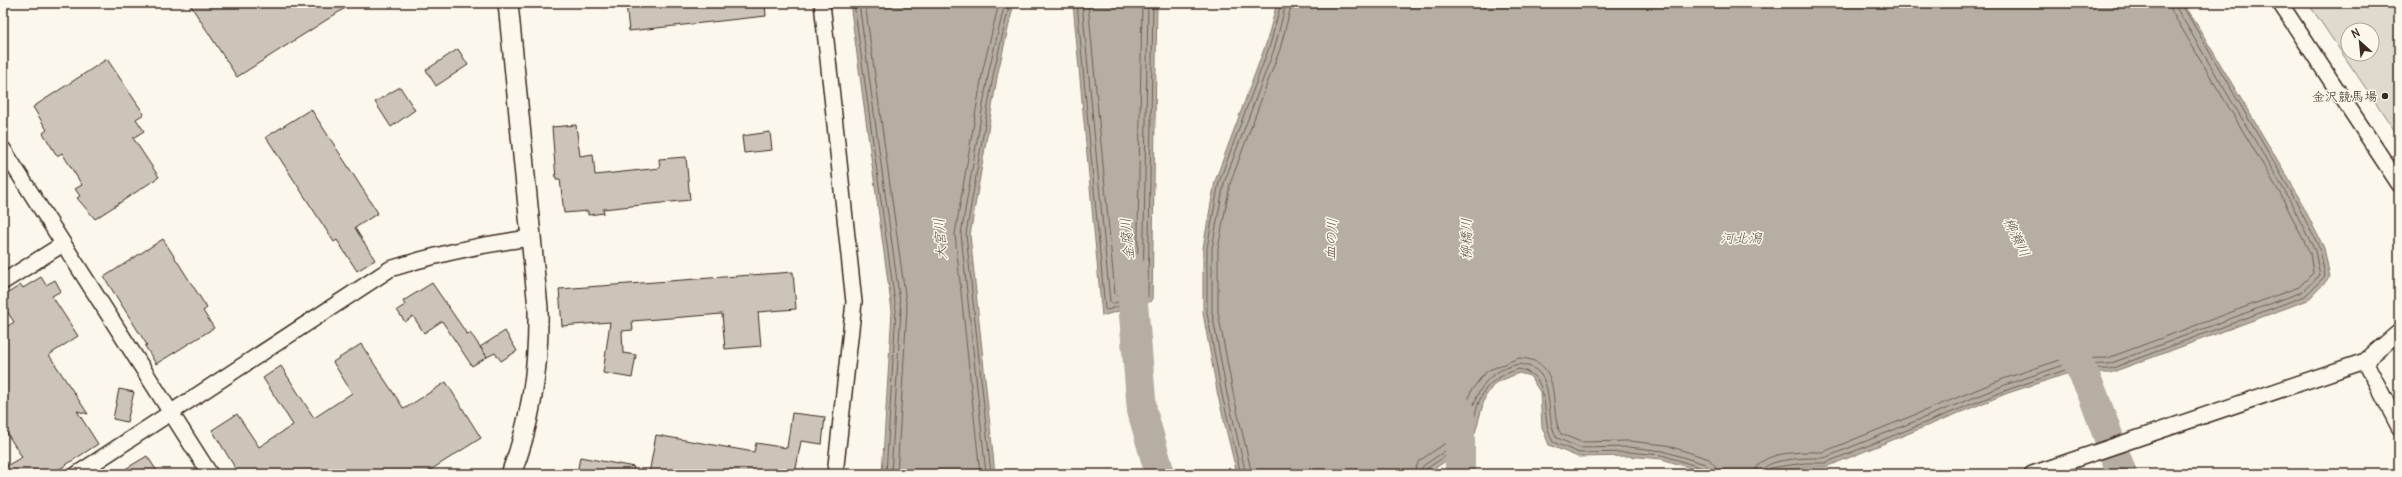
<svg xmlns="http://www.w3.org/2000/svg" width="2402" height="477" font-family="Delius,'Klee One',sans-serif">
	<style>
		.green { fill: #dfd9ce; stroke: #8d8276; fill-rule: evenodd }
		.water { fill: #b6aea2; stroke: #85796d }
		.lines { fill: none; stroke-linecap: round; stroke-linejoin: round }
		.shore { stroke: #6c5f53; stroke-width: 1 }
		.river { stroke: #b6aea2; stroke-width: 30 }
		.building { fill: #ccc4b9; stroke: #3b2a1e }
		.minor-casing { stroke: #3b2a1e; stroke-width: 18 }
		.tertiary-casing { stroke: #3b2a1e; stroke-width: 22 }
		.minor { stroke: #fbf7ec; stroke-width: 15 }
		.tertiary { stroke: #fbf7ec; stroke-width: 19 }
		.poi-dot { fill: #3b2a1e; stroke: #fbf7ec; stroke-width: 1.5 }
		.labels { text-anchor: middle; stroke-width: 3; stroke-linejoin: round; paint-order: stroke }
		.poi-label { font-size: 13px; fill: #3b2a1e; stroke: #fbf7ec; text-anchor: end }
		.water-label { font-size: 14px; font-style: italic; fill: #605246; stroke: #fbf7ec }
	</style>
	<rect width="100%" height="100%" fill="#fbf7ec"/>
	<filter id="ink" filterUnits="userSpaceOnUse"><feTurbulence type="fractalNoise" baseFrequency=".025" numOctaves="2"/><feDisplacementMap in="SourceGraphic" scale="8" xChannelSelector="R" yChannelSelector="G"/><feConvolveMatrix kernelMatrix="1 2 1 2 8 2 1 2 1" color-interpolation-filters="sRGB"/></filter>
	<g filter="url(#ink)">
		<path class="green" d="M 2308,3 L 2399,3 L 2399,137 ZM 2348,30 L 2372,30 L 2372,54 L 2348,54 Z"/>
		<path class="water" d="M 850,3 L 1014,3 L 998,72 L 970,235 L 995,474 L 882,474 L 892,311 Z
			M 1073,3 L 1157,3 L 1152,301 L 1102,316 Z
			M 1277,3 L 2184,3 L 2294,188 L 2324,248 L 2330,277 L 2308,300 L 2110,373 L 2066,374 L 2008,393 L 1826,467 L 1806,467 L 1758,474 L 1709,474 L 1662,459 L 1628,456 L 1578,457 L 1549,445 L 1542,427 L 1540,392 L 1530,376 L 1519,373 L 1495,383 L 1485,397 L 1472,444 L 1426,474 L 1237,474 L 1218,396 L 1203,313 L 1203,248 L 1215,181 L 1266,44 Z"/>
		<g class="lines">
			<path class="shore" d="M 854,3 L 896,310 L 886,474
				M 859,3 L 901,310 L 891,474
				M 865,3 L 907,309 L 897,474
				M 1077,3 L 1105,309 L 1107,310 L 1148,297 L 1153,3
				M 1082,3 L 1110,302 L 1112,304 L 1143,293 L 1148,3
				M 1088,3 L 1115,294 L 1117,296 L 1137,289 L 1142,3
				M 980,474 L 955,234 L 983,69 L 999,3
				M 986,474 L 961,234 L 989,70 L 1005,3
				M 991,474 L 966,234 L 994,71 L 1010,3
				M 1241,474 L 1222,395 L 1207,313 L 1207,248 L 1219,182 L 1270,45 L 1281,3
				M 1246,474 L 1227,394 L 1212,312 L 1212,248 L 1224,183 L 1275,47 L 1286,3
				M 1252,474 L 1233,393 L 1218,312 L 1218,249 L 1230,184 L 1280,49 L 1292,3
				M 1413,474 L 1419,461 L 1459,434 L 1471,391 L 1483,375 L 1489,370 L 1519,358 C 1566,360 1547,410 1561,434 L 1581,442 L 1629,441 L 1666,445 L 1709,459 L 1715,466 L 1716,474
				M 1419,474 L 1423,466 L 1464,438 C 1475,403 1476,373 1519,364 C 1560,368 1542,414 1557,438 L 1580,448 L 1629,447 L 1663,451 L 1705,464 L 1709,468 L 1710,474
				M 1424,474 L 1426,469 L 1468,441 C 1480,403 1475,383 1519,369 C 1554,376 1539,418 1553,442 L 1579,453 L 1628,452 L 1662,455 L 1702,468 L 1705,474
				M 1755,474 C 1756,450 1805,452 1823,452 L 2003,379 L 2063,359 L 2108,358 L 2299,287 L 2313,273 L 2310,253 L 2281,195 L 2172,12 L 2170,3
				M 1761,474 C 1762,457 1811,458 1824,458 L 2005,385 L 2064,365 L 2109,364 L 2302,292 L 2320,275 L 2315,251 L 2286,193 L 2177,9 L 2176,3
				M 1766,474 L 1770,468 L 1805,463 L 1825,463 L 2007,390 L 2065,370 L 2110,369 L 2305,296 L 2325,276 L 2320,249 L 2290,190 L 2181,3"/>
			<path class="river" d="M 1130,267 L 1142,411 L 1160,474
				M 2065,336 L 2092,392 L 2122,474
				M 1460,474 L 1460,411"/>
		</g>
		<path class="building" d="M 189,3 L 353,3 L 237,77 Z
			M 626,3 L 765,3 L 766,16 L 629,31 Z
			M 458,49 L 468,65 L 436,86 L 426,70 Z
			M 107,59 L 144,114 L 136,119 L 144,131 L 133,138 L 159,177 L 95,219 L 77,198 L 80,196 L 75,189 L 82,185 L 62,153 L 57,156 L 43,133 L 47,130 L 33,107 Z
			M 400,87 L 415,110 L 391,127 L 375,102 Z
			M 311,109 L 378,213 L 355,228 L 375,260 L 357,271 L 337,240 L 334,242 L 266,137 Z
			M 576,125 L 580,156 L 593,154 L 595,175 L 660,168 L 659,159 L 686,157 L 690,200 L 603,209 L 604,213 L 588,215 L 588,211 L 564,213 L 560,179 L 556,179 L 552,127 Z
			M 770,132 L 772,150 L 744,153 L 742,136 Z
			M 163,239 L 207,308 L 203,311 L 214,328 L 156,364 L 145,346 L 147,345 L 104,277 Z
			M 793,272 L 796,309 L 758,312 L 761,346 L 725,349 L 722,314 L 632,321 L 633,330 L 622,331 L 623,353 L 636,355 L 632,378 L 603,373 L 610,322 L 562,326 L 559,289 Z
			M 41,277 L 46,285 L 55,280 L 61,291 L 52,296 L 78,336 L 49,355 L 88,414 L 77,411 L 98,444 L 52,474 L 3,474 L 3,468 L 22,457 L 3,427 L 3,329 L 14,322 L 3,305 L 3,296 L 21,285 L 23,288 Z
			M 432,283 L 467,334 L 470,333 L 474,338 L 487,357 L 472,366 L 442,321 L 424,333 L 413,316 L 405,322 L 397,310 L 405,305 L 403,301 Z
			M 505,331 L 517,351 L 501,361 L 495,353 L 487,357 L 480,347 Z
			M 361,344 L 404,409 L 446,382 L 481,438 L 424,474 L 239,474 L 212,430 L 237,414 L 259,447 L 293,425 L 263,378 L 281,366 L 314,418 L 352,393 L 333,362 Z
			M 119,389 L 134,392 L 127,422 L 113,419 Z
			M 792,413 L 825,417 L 822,444 L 801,441 L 795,474 L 649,474 L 656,435 L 754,452 L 756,443 L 787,448 Z
			M 147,456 L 159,474 L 117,474 Z
			M 580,457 L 634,467 L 633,474 L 577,474 Z"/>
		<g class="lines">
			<defs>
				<path id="minor" d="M 822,3 L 854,302 L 835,474
					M 2280,3 L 2399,184
					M 3,149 L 210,474
					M 3,282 L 63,244
					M 2365,361 L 2399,427
					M 77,474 L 390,269 C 437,254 482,244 531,238
					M 2032,474 L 2365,361 L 2399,332"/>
				<path id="tertiary" d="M 508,3 L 538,308 C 539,365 532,421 511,474"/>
			</defs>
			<use href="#minor" class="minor-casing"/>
			<use href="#tertiary" class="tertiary-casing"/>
			<use href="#minor" class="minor"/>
			<use href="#tertiary" class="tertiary"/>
		</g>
	</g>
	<circle class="poi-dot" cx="2385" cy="96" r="4"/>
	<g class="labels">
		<g class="poi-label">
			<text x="2377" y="101">金沢競馬場</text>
		</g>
		<g class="water-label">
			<text transform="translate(2017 237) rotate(64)" y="5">柳瀬川</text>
			<text x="1741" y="243">河北潟</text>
			<text transform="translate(940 239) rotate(-94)" y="5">大宮川</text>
			<text transform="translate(1127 239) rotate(-95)" y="5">金腐川</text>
			<text transform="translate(1331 239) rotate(-87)" y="5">血の川</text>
			<text transform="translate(1466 239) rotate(-89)" y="5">柳橋川</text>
		</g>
	</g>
	<rect width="2402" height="477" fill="none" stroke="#fbf7ec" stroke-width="16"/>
	<rect x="8" y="8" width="2386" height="461" fill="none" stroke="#3b2a1e" stroke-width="1.5" filter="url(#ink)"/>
	<g transform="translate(2360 42) rotate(333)"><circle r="19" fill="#fbf7ec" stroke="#aea59a"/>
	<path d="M0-3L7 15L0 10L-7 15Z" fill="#3b2a1e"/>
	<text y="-6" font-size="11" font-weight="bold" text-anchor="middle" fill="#3b2a1e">N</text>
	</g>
</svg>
